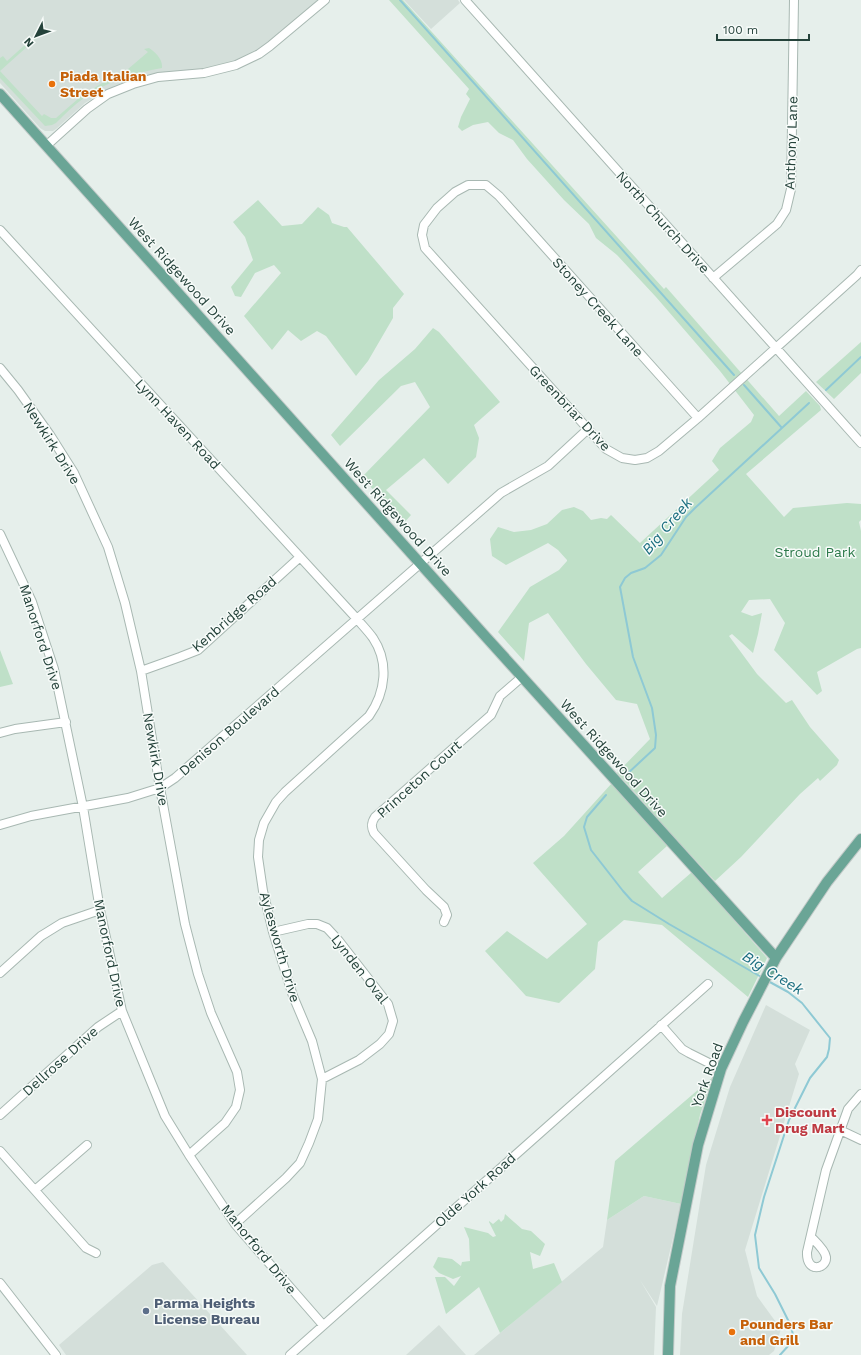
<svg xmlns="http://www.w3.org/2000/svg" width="861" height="1355" font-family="'Work Sans',sans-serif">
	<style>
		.built { fill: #d4dfda }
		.green { fill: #bfe0c8 }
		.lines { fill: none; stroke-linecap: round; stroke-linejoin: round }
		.stream { stroke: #8ec9d4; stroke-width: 2 }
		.minor-casing { stroke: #a8b8b2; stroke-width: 10 }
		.major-casing { stroke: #c2cac8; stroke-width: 12 }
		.minor { stroke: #fff; stroke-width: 8 }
		.major { stroke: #6aa596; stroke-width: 10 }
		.food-dot { fill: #e8710a; stroke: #f7fbf9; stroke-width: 1.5 }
		.health-dot { fill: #e0444e; stroke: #f7fbf9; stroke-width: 1.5 }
		.service-dot { fill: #5c6f8a; stroke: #f7fbf9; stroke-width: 1.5 }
		.labels { text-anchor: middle; stroke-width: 3; stroke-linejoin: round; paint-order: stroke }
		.food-label { font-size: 14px; font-weight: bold; fill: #c56008; stroke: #f7fbf9; text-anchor: start }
		.street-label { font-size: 14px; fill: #24423a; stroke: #f7fbf9 }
		.park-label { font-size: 14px; fill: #2d7a4b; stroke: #f7fbf9 }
		.health-label { font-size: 14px; font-weight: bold; fill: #be3a42; stroke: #f7fbf9; text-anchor: start }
		.service-label { font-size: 14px; font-weight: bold; fill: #4e5e75; stroke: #f7fbf9; text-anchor: start }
		.water-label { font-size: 15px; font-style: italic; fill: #1c6f80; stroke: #f7fbf9 }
	</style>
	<rect width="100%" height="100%" fill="#e6efeb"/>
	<path class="built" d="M 0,0 L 319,0 L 280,34 L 259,49 L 236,62 L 209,69 L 159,74 L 127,81 L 114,86 L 85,103 L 56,129 L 53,131 L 45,131 L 40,128 L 0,83 Z
		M 404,0 L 458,0 L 460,3 L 431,29 Z
		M 766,1005 L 810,1030 L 795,1064 L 799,1074 L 745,1250 L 757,1296 L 781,1329 L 774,1351 L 769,1355 L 680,1355 L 682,1314 L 706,1165 L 730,1087 Z
		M 644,1196 L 681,1204 L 657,1306 L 640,1280 L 656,1307 L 654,1355 L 474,1355 L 603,1247 L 607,1220 Z
		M 163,1262 L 247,1355 L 66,1355 L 59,1345 L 152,1265 Z
		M 439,1325 L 466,1355 L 406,1355 L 418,1344 Z"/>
	<path class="green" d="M 389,0 L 403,0 L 664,289 L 666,287 L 779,416 L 806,391 L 820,406 L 821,410 L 746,474 L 784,517 L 793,508 L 847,503 L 861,504 L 861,520 L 859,522 L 861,531 L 861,648 L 857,649 L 817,672 L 822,691 L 817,695 L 774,650 L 785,623 L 770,599 L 749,600 L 741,612 L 752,616 L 762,613 L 758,634 L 753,653 L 732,634 L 729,636 L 757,674 L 786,703 L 792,700 L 810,727 L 839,760 L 837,765 L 820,781 L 818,778 L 800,794 L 741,857 L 715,881 L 659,821 L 641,799 L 617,773 L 650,739 L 637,704 L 616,700 L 586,664 L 548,613 L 529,623 L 524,661 L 498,632 L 530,587 L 559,570 L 567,561 L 567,560 L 558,550 L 548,543 L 506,565 L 492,556 L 490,539 L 498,527 L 514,532 L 531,530 L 547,524 L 562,510 L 574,507 L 583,511 L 591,520 L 601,518 L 607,519 L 611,515 L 640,543 L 719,470 L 712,461 L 720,448 L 751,422 L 754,415 L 720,371 L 656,297 L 617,255 L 596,238 L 589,224 L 564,200 L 527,159 L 513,140 L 499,133 L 488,122 L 473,125 L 462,131 L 458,127 L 461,117 L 470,99 L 466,94 L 469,89 Z
		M 39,34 L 38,37 L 0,71 L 42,116 L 44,114 L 51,118 L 56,118 L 79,98 L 116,74 L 121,75 L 148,52 L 144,49 L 149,48 C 155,52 163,59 162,68 C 134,73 108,81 84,98 C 74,105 65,114 56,123 L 52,125 L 45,126 L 0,78 L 0,58 L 3,56 L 7,61 L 36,35 Z
		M 258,200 L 282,226 L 302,224 L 318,207 L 329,215 L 332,223 L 344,227 L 347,227 L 404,294 L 393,308 L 393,318 L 368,361 L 356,376 L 326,336 L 317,331 L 301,341 L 288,330 L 272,350 L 244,316 L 281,273 L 274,265 L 255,273 L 241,297 L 235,296 L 231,287 L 253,260 L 245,237 L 233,222 Z
		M 433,328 L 439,332 L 500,402 L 474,425 L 479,438 L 476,457 L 448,484 L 424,458 L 386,490 L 411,515 L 403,524 L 362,477 L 430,407 L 415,382 L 401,386 L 340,446 L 331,435 L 379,380 L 415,349 Z
		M 861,342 L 861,373 L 834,399 L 816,382 Z
		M 0,650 L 13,684 L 0,687 Z
		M 612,783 L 667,846 L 638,872 L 662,898 L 692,872 L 767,958 L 748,997 L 662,925 L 624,920 L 598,942 L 595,969 L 559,1003 L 526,996 L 485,951 L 507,931 L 547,959 L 587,924 L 533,863 L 564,836 Z
		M 713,1077 L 700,1115 L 681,1204 L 644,1196 L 607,1220 L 615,1161 Z
		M 505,1214 L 522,1229 L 531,1231 L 545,1244 L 540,1256 L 530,1252 L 533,1269 L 554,1263 L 562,1282 L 500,1333 L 479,1287 L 446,1314 L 435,1277 L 445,1277 L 454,1286 L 461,1276 L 453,1279 L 439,1273 L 433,1267 L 438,1257 L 452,1259 L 461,1266 L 462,1262 L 470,1261 L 469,1239 L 464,1227 L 488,1233 L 493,1237 L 496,1236 L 489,1222 L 489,1221 L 493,1224 L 499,1219 L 501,1222 L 504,1219 Z"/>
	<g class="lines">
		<path class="stream" d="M 400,0 L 734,375
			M 744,385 L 782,428
			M 826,390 L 861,357
			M 626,775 L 655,748 L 656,735 L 652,708 L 633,657 L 620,587 L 625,578 L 631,573 L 645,568 L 661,555 L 686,517 L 695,508 L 809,403
			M 606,795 L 587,817 L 584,827 L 591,850 L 623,891 L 632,901 L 669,924 L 763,978
			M 768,981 L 788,992 L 802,1003 L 830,1038 L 829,1049 L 827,1057 L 810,1078 L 789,1120 L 764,1197 L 755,1235 L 759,1268 L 775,1294 L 791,1326 L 793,1335 L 789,1345 L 780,1355"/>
		<defs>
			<path id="minor" d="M 465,0 L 861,443
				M 46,146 L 87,109 L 108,94 L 133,84 L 158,77 L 204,73 L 236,65 L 259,54 L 270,46 L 325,0
				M 0,230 L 357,619 C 362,625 368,631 373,638 C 389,662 386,692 369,716 L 285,792 L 276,802 L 264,823 L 259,840 L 258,857 L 263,891 L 273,932 L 293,996 L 312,1041 L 322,1079 L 318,1119 L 309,1143 L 300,1163 L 286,1178 L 235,1224
				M 713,278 L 777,224 L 786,210 L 791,189 L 794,0
				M 0,368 L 18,390 L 50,435 L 74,473 L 108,547 L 125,603 L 141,671 L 160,788 L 185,924 L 198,974 L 211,1013 L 237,1072 L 240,1090 L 236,1107 L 225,1123 L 189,1155
				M 698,418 L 499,196 L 486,185 L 468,185 L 455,192 L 437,208 L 424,225 L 422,235 L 425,248 L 606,449 L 622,458 L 635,460 L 647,458 L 659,451 L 698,418 L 857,275 L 861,270
				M 0,534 L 32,602 L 54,669 L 83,807 L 100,910 L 122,1011 L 165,1116 L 189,1155 L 235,1224 L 323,1325
				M 141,671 L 180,657 L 198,650 L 300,557
				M 0,733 L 15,729 L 66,722
				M 0,825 L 31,816 L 128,798 L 160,788 L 175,778 L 501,493 L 548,466 L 588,429
				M 444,922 L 447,915 L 444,907 L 426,890 L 374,833 C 371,827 371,823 375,817 L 491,715 L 500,696 L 522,677
				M 273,932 L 308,924 L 317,924 L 327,928 L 339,941 L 388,1004 L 393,1021 L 389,1034 L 380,1044 L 359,1060 L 322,1079
				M 0,973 L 41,936 L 62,923 L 100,910
				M 661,1025 L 682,1049 L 689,1053 L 721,1069
				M 0,1115 L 98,1027 L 122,1011
				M 840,1130 L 861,1140
				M 0,1151 L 86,1248 L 96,1253
				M 35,1190 L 87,1145
				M 811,1237 C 816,1242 825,1250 826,1257 C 827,1269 806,1274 807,1252 L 826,1170 L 848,1109 L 861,1094
				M 0,1283 L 56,1355
				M 290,1355 L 708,984"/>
			<path id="major" d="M 0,94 L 486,637 L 776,958
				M 668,1355 L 670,1286 L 698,1145 L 721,1069 L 743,1022 L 776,958 L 827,882 L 861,839"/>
		</defs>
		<use href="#minor" class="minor-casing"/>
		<use href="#major" class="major-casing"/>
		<use href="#minor" class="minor"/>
		<use href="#major" class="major"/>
	</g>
	<g class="food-dot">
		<circle cx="52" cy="84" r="4"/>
		<circle cx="732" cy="1332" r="4"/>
	</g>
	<path class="health-dot" d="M765 1114h4v4h4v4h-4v4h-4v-4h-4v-4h4z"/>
	<circle class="service-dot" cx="146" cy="1311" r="4"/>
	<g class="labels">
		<g class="food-label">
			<text x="60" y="81">Piada Italian<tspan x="60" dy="16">Street</tspan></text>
			<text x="740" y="1329">Pounders Bar<tspan x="740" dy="16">and Grill</tspan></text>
		</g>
		<g class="street-label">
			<text transform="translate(791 143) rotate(-88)" y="5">Anthony Lane</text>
			<text transform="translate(663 222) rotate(48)" y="5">North Church Drive</text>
			<text transform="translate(182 276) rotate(48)" y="5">West Ridgewood Drive</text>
			<text transform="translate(598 307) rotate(48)" y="5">Stoney Creek Lane</text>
			<text transform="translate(570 408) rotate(47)" y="5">Greenbriar Drive</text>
			<text transform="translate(178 424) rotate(47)" y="5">Lynn Haven Road</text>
			<text transform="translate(52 443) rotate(58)" y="5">Newkirk Drive</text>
			<text transform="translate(398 517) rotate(48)" y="5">West Ridgewood Drive</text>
			<text transform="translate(234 614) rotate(-41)" y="5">Kenbridge Road</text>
			<text transform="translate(41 637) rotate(72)" y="5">Manorford Drive</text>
			<text transform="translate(229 731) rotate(-41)" y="5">Denison Boulevard</text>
			<text transform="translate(614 758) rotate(48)" y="5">West Ridgewood Drive</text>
			<text transform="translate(156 759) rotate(80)" y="5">Newkirk Drive</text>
			<text transform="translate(419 779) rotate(-42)" y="5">Princeton Court</text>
			<text transform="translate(280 947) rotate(74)" y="5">Aylesworth Drive</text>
			<text transform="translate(110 953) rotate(78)" y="5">Manorford Drive</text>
			<text transform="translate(360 969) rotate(52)" y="5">Lynden Oval</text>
			<text transform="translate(60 1061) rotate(-42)" y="5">Dellrose Drive</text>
			<text transform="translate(707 1075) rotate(-70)" y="5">York Road</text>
			<text transform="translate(475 1190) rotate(-42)" y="5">Olde York Road</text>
			<text transform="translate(259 1249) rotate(51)" y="5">Manorford Drive</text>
		</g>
		<g class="park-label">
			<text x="815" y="557">Stroud Park</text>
		</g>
		<g class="health-label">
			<text x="775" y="1117">Discount<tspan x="775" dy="16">Drug Mart</tspan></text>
		</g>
		<g class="service-label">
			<text x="154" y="1308">Parma Heights<tspan x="154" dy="16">License Bureau</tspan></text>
		</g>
		<g class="water-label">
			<text transform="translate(667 526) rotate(-50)" y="5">Big Creek</text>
			<text transform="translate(773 973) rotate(32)" y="5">Big Creek</text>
		</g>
	</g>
	<g transform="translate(36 36) rotate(228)" stroke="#f7fbf9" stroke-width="3" paint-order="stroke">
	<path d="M0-3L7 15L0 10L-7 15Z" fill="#24423a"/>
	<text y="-6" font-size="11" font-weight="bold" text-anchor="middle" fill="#24423a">N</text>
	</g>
	<path d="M717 34v6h92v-6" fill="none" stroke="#24423a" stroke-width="2"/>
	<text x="723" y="34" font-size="12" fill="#24423a" stroke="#f7fbf9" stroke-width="3" paint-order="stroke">100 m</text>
</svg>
